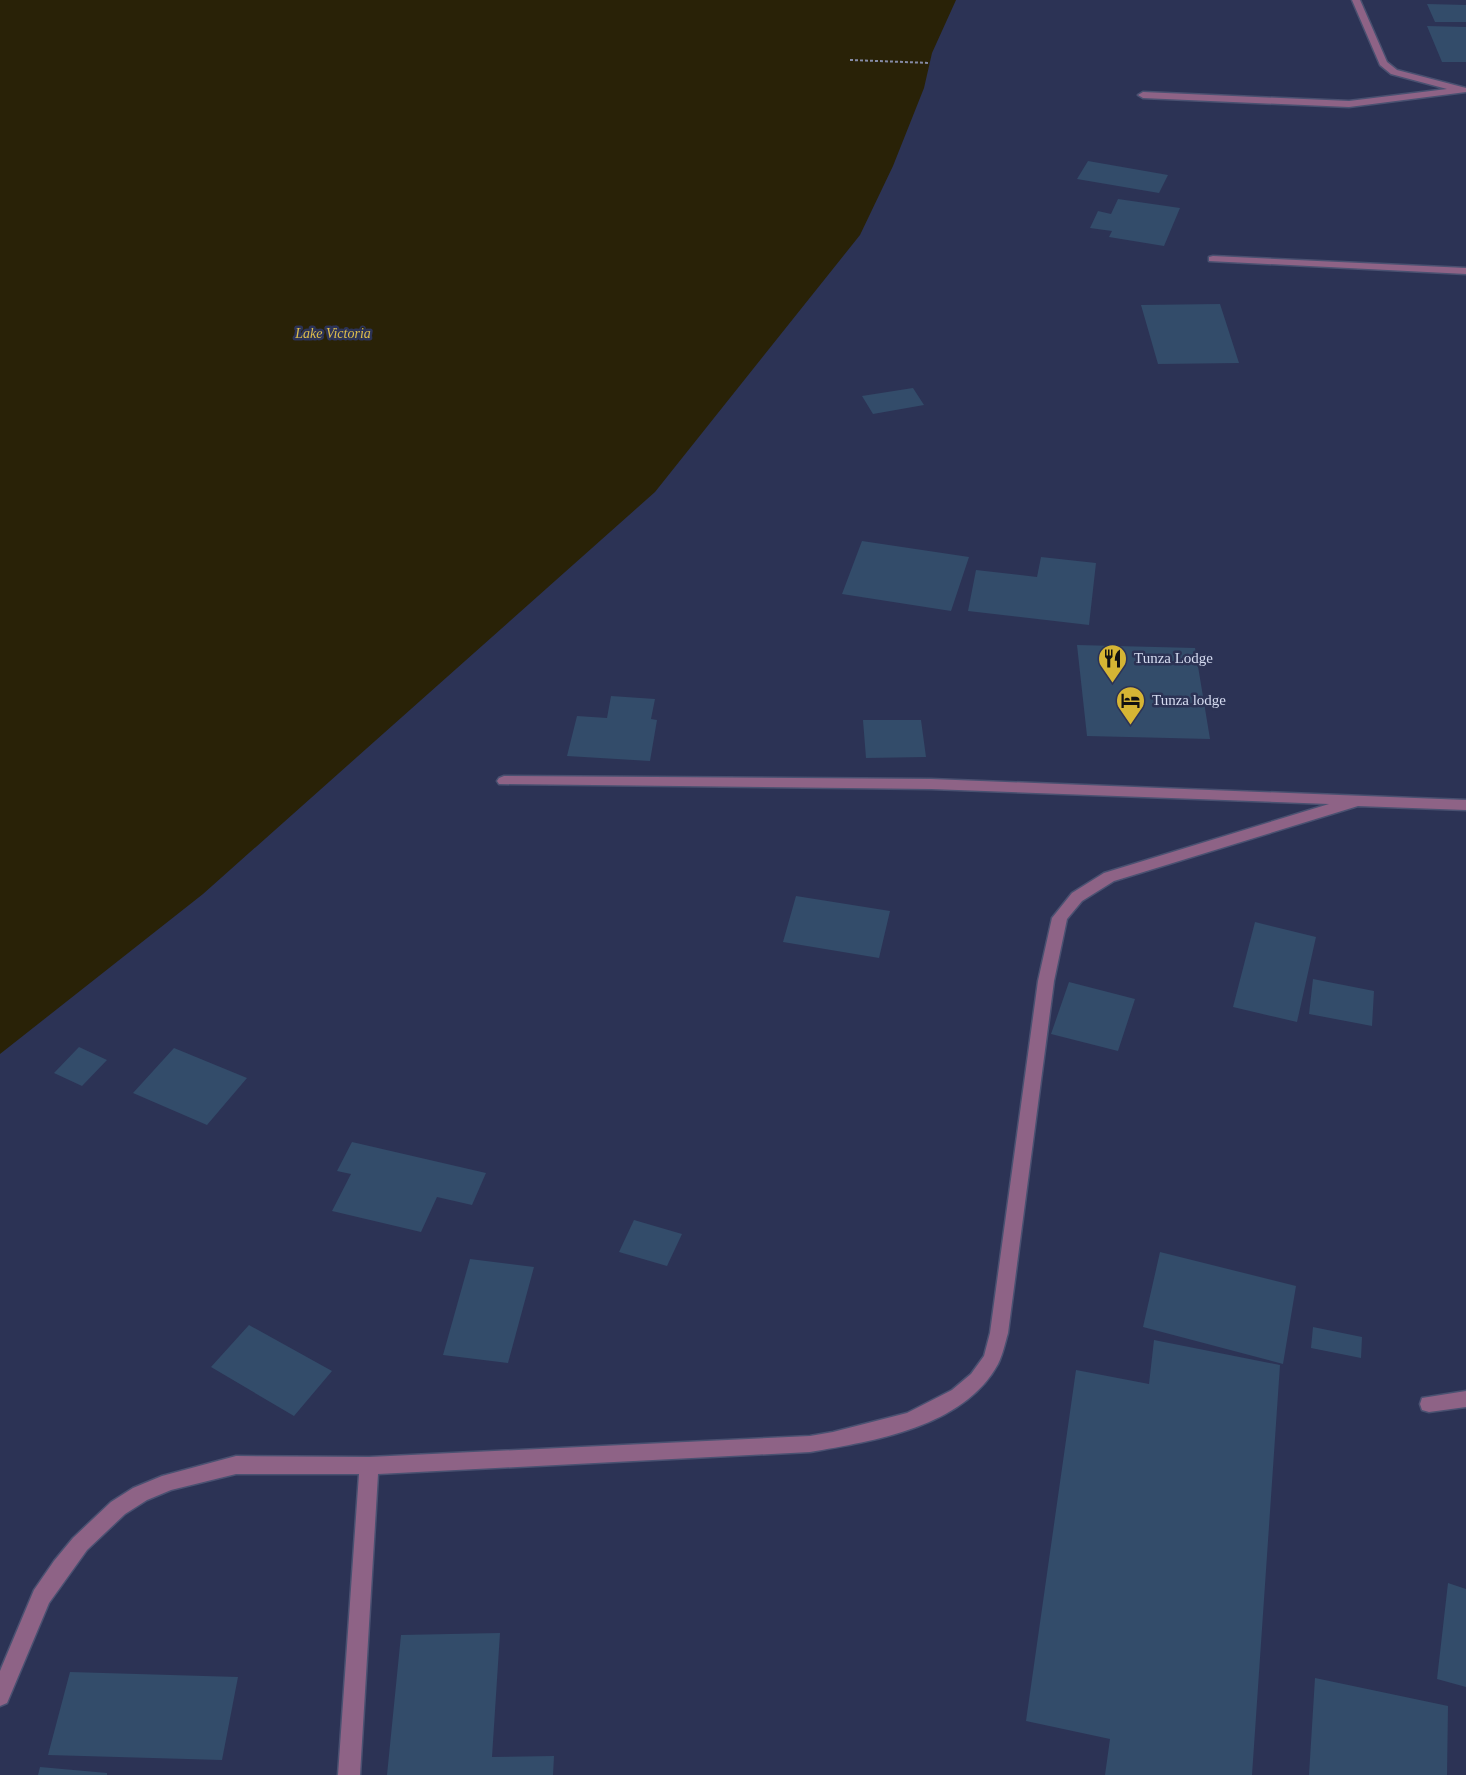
<svg xmlns="http://www.w3.org/2000/svg" width="1466" height="1775" font-family="'Times New Roman',serif">
	<style>
		.water { fill: #292207 }
		.building { fill: #334c6a }
		.lines { fill: none; stroke-linecap: round; stroke-linejoin: round }
		.minor-casing { stroke: #4a5171; stroke-width: 3 }
		.path { stroke: #858ba6; stroke-width: 2; stroke-dasharray: 3 2; stroke-linecap: butt }
		.minor { fill: #8e6386; fill-rule: evenodd }
		.labels { text-anchor: middle; stroke-width: 5; stroke-linejoin: round; paint-order: stroke }
		.far-water-label { font-size: 14px; font-style: italic; fill: #ddbd4b; stroke: #2c3355 }
		.poi-label { font-size: 15px; fill: #d5dbf0; stroke: #2c3355; text-anchor: start }
	</style>
	<rect width="100%" height="100%" fill="#2c3355"/>
	<path class="water" d="M 0,0 L 956,0 L 932,53 L 924,88 L 893,166 L 860,235 L 655,492 L 203,894 L 0,1054 Z"/>
	<path class="building" d="M 1427,4 L 1466,5 L 1466,22 L 1435,22 Z
		M 1427,26 L 1466,27 L 1466,62 L 1442,62 Z
		M 1088,161 L 1168,175 L 1159,193 L 1077,179 Z
		M 1118,199 L 1180,208 L 1164,246 L 1109,237 L 1112,231 L 1090,228 L 1098,211 L 1111,214 Z
		M 1220,304 L 1239,363 L 1158,364 L 1141,305 Z
		M 913,388 L 924,405 L 873,414 L 862,396 Z
		M 862,541 L 969,557 L 951,611 L 842,594 Z
		M 1041,557 L 1096,563 L 1089,625 L 968,611 L 976,570 L 1037,577 Z
		M 1077,645 L 1195,648 L 1210,739 L 1087,736 Z
		M 611,696 L 655,699 L 651,719 L 657,720 L 650,761 L 567,756 L 577,716 L 607,718 Z
		M 863,720 L 921,720 L 926,757 L 866,758 Z
		M 796,896 L 890,911 L 879,958 L 783,942 Z
		M 1255,922 L 1316,937 L 1297,1022 L 1233,1007 Z
		M 1313,979 L 1374,991 L 1372,1026 L 1309,1014 Z
		M 1069,982 L 1135,999 L 1118,1051 L 1051,1034 Z
		M 79,1047 L 107,1060 L 82,1086 L 54,1073 Z
		M 174,1048 L 247,1078 L 207,1125 L 133,1093 Z
		M 352,1142 L 486,1173 L 472,1205 L 437,1197 L 421,1232 L 332,1211 L 351,1174 L 337,1171 Z
		M 634,1220 L 682,1234 L 667,1266 L 619,1252 Z
		M 1160,1252 L 1296,1286 L 1283,1364 L 1143,1327 Z
		M 470,1259 L 534,1267 L 508,1363 L 443,1355 Z
		M 249,1325 L 332,1371 L 294,1416 L 211,1367 Z
		M 1313,1327 L 1362,1337 L 1361,1358 L 1311,1348 Z
		M 1154,1340 L 1280,1365 L 1252,1775 L 1105,1775 L 1110,1739 L 1026,1721 L 1076,1370 L 1149,1384 Z
		M 1448,1583 L 1466,1589 L 1466,1687 L 1437,1679 Z
		M 500,1633 L 492,1757 L 554,1756 L 553,1775 L 387,1775 L 401,1635 Z
		M 70,1672 L 238,1677 L 222,1760 L 48,1755 Z
		M 1315,1678 L 1448,1706 L 1447,1775 L 1309,1775 Z
		M 40,1767 L 107,1773 L 107,1775 L 38,1775 Z"/>
	<g class="lines">
		<defs>
			<path id="minor" d="M 1352,0 L 1360,0 L 1387,62 L 1397,70 L 1466,88 L 1466,92 L 1349,107 L 1143,98 L 1138,95 L 1143,92 L 1349,101 L 1447,89 L 1391,74 L 1380,65 Z
				M 1213,256 L 1466,268 L 1466,274 L 1209,261 L 1209,257 Z
				M 504,776 L 931,779 L 1466,800 L 1466,810 L 1358,806 L 1114,881 L 1082,901 L 1067,919 L 1054,981 L 1008,1333 C 1005,1343 1003,1354 998,1364 C 964,1427 874,1441 810,1452 L 378,1474 L 360,1775 L 338,1775 L 359,1474 L 236,1474 L 171,1490 L 147,1500 L 125,1514 L 87,1550 L 49,1603 L 7,1703 L 0,1706 L 0,1671 L 34,1590 L 54,1561 L 73,1538 L 111,1502 L 133,1488 L 162,1476 L 236,1456 L 369,1457 L 810,1436 L 833,1432 L 907,1413 L 952,1390 L 971,1374 L 984,1356 L 990,1333 L 1038,981 L 1052,918 L 1072,893 L 1104,873 L 1329,804 L 931,789 L 499,784 L 497,781 L 499,778 Z
				M 1466,1391 L 1466,1407 L 1429,1412 L 1422,1410 L 1420,1404 L 1422,1398 Z"/>
		</defs>
		<use href="#minor" class="minor-casing"/>
		<path class="path" d="M 850,60 L 930,63"/>
		<use href="#minor" class="minor"/>
	</g>
	<defs>
		<symbol id="restaurant-pin" viewBox="-11 -11 22 30"><path d="M0 17L-7.5 6A9.5 9.5 0 1 1 7.5 6Z" fill="#d6b534" stroke="#2c3355"/><path d="M-5-6h1v4h1v-4h1v4h1v-4h1v5L-1.5 .5V6h-2V.5L-5-1ZM5-6V6H3V1.5H1.5Q1.5-4 5-6Z" fill="#111"/></symbol>
		<symbol id="hotel-pin" viewBox="-11 -11 22 30"><path d="M0 17L-7.5 6A9.5 9.5 0 1 1 7.5 6Z" fill="#d6b534" stroke="#2c3355"/><path d="M-6-4.5h1.5V1H6V5H4.5V3h-9V5H-6ZM-4 0a1.8 1.8 0 1 1 3.6 0ZM.5 0V-2.5h3Q6-2.5 6 0Z" fill="#111"/></symbol>
	</defs>
	<g fill-rule="evenodd">
		<use href="#restaurant-pin" x="1096" y="642" width="33" height="45"/>
		<use href="#hotel-pin" x="1114" y="684" width="33" height="45"/>
	</g>
	<g class="labels">
		<g class="far-water-label">
			<text x="333" y="338">Lake Victoria</text>
		</g>
		<g class="poi-label">
			<text x="1134" y="663">Tunza Lodge</text>
			<text x="1152" y="705">Tunza lodge</text>
		</g>
	</g>
</svg>
